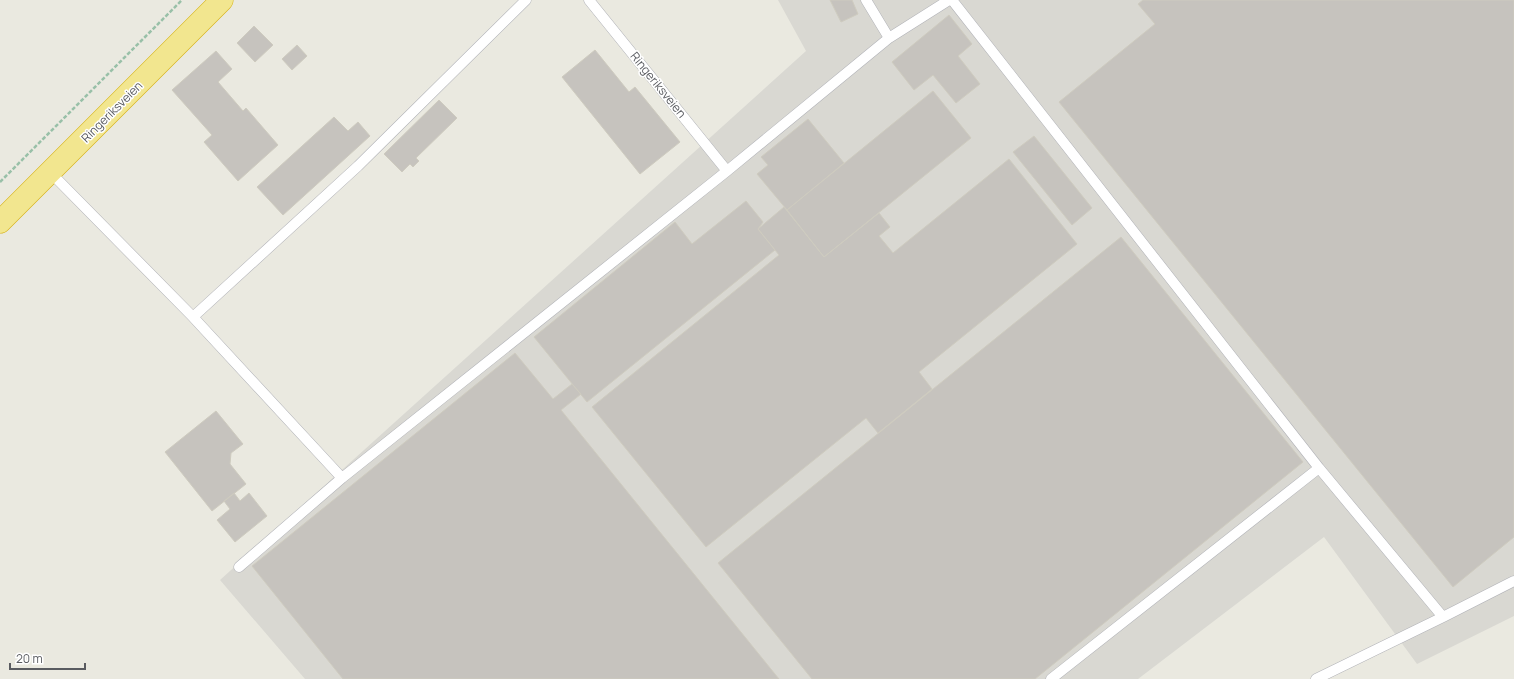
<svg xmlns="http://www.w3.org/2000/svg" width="1514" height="679" font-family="Manrope,sans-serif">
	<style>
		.industrial { fill: #d9d8d2 }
		.building { fill: #c6c3be; stroke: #cecbbf }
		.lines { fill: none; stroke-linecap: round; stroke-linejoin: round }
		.lane-casing { stroke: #b1b2b7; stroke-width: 11 }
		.highway-casing { stroke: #d6b214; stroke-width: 23 }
		.path { stroke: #99c0a8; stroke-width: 2.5; stroke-dasharray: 4 2; stroke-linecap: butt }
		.lane { stroke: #fff; stroke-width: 10 }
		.highway { stroke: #f2e68f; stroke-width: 22 }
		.labels { text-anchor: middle; stroke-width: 3; stroke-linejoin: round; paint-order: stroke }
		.street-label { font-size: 12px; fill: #595b60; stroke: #fff }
	</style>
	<rect width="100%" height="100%" fill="#eae9e0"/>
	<path class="industrial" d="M 778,0 L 1514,0 L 1514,616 L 1417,664 L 1324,537 L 1138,679 L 305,679 L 220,580 L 806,51 Z"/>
	<path class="building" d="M 830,0 L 852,0 L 858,14 L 841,22 Z
		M 1143,0 L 1514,0 L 1514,537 L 1453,587 L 1059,102 L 1155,24 L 1138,4 Z
		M 949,15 L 972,44 L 958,56 L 980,84 L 956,103 L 933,75 L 914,90 L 892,62 Z
		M 254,26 L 273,45 L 255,62 L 237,43 Z
		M 297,45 L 307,56 L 292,70 L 282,59 Z
		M 595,50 L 629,92 L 635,87 L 680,142 L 640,174 L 562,77 Z
		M 216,51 L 232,69 L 218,82 L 243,111 L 246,108 L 278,145 L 238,181 L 204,142 L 212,135 L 172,90 Z
		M 933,91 L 971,138 L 824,257 L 787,210 Z
		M 439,100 L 457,118 L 416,158 L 419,161 L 413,167 L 410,164 L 402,172 L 384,154 Z
		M 334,117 L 348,131 L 358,122 L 370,136 L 283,215 L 257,187 Z
		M 808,119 L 844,163 L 787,210 L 757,174 L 768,165 L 761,157 Z
		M 1034,136 L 1092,208 L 1072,225 L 1013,152 Z
		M 1009,159 L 1077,244 L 919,372 L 932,389 L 878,433 L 866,418 L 706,547 L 592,407 L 779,255 L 758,229 L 784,207 L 824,257 L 879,213 L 890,227 L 879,236 L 893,253 Z
		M 746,201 L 763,222 L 758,229 L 775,250 L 587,402 L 534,337 L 675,222 L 692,244 Z
		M 1121,237 L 1303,462 L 1035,679 L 812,679 L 718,563 Z
		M 515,353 L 553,399 L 572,384 L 581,394 L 561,410 L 779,679 L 343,679 L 252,566 Z
		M 216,411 L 243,444 L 231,453 L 230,464 L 246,484 L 212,511 L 165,452 Z
		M 234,493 L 240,501 L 249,493 L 267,516 L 235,542 L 217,520 L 230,509 L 224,501 Z"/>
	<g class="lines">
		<defs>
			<path id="lane" d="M 589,0 L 727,171
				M 866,0 L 889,38
				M 952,0 L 1319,468
				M 51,173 L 193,317 L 342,478
				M 193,317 L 358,166 L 526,0
				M 239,567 L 342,478 L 727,171 L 889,38 L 949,0
				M 1051,679 L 1319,468 L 1443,617 L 1514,581
				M 1316,679 L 1443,617"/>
			<path id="highway" d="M 0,222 L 222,0"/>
		</defs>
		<use href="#lane" class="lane-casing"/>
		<use href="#highway" class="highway-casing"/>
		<path class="path" d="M 0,182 L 182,0"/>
		<use href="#lane" class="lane"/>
		<use href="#highway" class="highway"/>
	</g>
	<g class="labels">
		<g class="street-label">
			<text transform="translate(658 85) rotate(51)" y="4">Ringeriksveien</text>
			<text transform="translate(112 112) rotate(-45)" y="4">Ringeriksveien</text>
		</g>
	</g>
	<path d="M10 663v6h75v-6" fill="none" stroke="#595b60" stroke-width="2"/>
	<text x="16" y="663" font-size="12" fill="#595b60" stroke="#ffffff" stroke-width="3" paint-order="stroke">20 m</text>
</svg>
